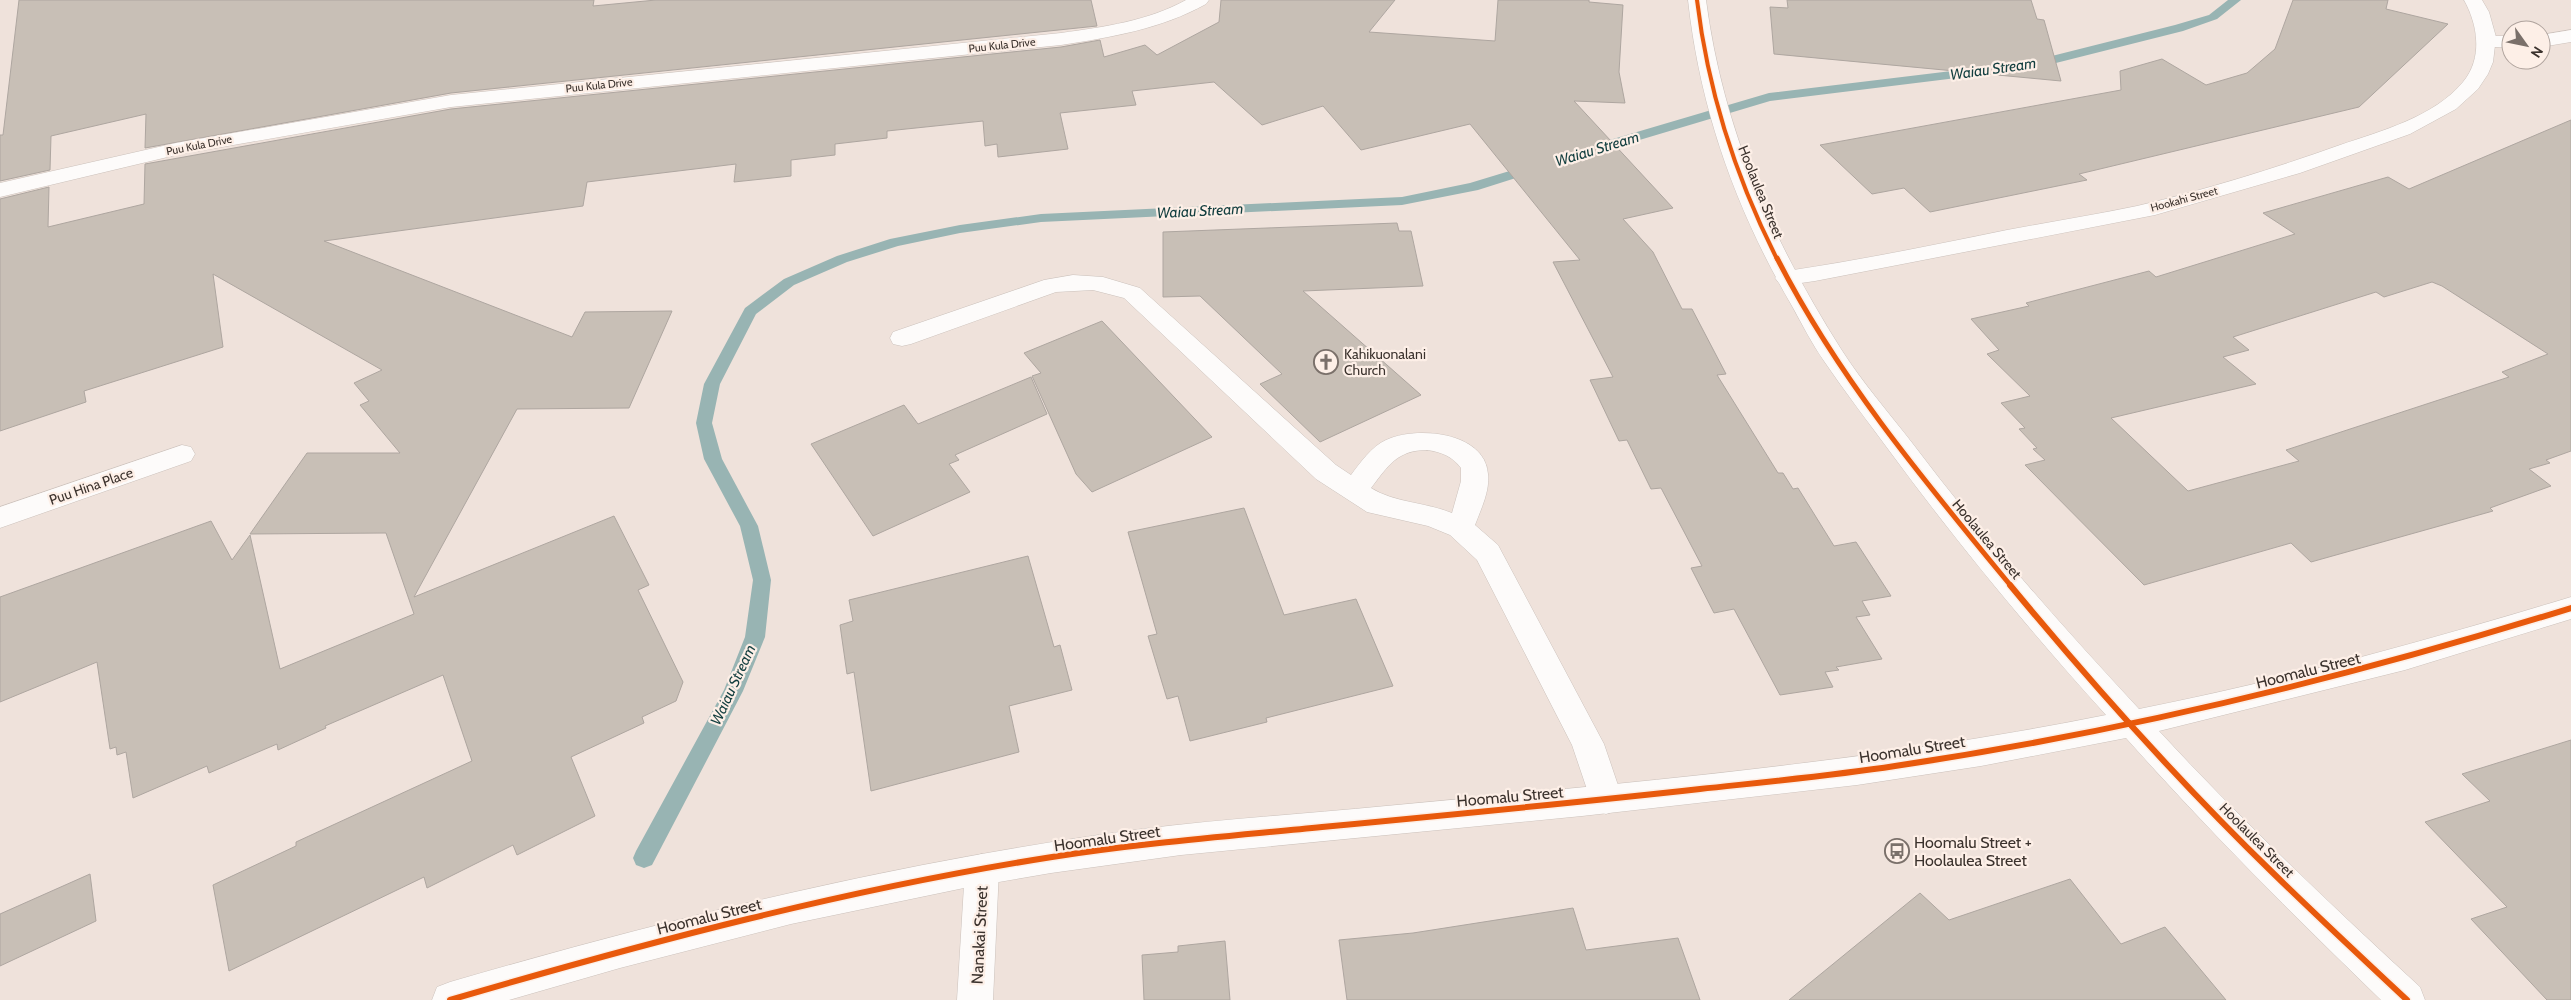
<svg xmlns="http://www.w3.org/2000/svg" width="2571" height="1000" font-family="Cabin,sans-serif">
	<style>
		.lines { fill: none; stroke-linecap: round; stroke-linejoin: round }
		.stream { fill: #98b4b3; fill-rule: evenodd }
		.building { fill: #c8bfb6; stroke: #aea6a0; fill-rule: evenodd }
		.service-casing { stroke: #cbc1bb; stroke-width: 1 }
		.minor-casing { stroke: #cbc1bb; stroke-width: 1 }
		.tertiary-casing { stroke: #cbc1bb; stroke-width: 1 }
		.service { fill: #fdfbfa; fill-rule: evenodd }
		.minor { fill: #fdfbfa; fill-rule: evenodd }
		.tertiary { fill: #fdfbfa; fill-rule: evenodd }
		.cycleway-far2-casing { stroke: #fdefe7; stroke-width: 6 }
		.cycleway-far1-casing { stroke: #fdefe7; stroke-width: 8 }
		.cycleway-casing { stroke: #fdefe7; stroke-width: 9 }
		.cycleway-far2 { stroke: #e8590c; stroke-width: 4 }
		.cycleway-far1 { stroke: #e8590c; stroke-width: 5 }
		.cycleway { stroke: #e8590c; stroke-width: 6 }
		.labels { text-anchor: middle; stroke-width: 4.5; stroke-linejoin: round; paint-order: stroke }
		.far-street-label { font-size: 11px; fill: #3b322d; stroke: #fdefe7 }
		.street-label { font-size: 14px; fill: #3b322d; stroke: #fdefe7 }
		.poi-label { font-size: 14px; fill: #3b322d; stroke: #fdefe7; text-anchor: start }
		.water-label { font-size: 15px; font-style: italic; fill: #123e3f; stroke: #fdefe7 }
		.near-street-label { font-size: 16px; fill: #3b322d; stroke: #fdefe7 }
		.near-poi-label { font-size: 16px; fill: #3b322d; stroke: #fdefe7; text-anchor: start }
	</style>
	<rect width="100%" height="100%" fill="#efe2db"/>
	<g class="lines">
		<path class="stream" d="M 2228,0 L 2241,0 L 2217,19 L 2183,31 L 2032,69 L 2026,65 L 2028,62 L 2175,25 L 2209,15 Z
			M 1993,66 L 1997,67 L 1999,70 L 1997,73 L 1770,101 L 1596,153 L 1591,154 L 1584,150 L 1586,147 L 1769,93 Z
			M 1533,164 L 1540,168 L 1538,171 L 1478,190 L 1402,205 L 1041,222 L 960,233 L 898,246 L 847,262 L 794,285 L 756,314 L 720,384 L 712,423 L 722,459 L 758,526 L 771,580 L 765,637 L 743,691 L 652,865 L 644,868 L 636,865 L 633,858 L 636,851 L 724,690 L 745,637 L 753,580 L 740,526 L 704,459 L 696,423 L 704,384 L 745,308 L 784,279 L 837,256 L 890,239 L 960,225 L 1041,214 L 1402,197 L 1470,183 Z"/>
	</g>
	<path class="building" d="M 19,0 L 594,0 L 593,6 L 656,0 L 1091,0 L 1097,26 L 451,93 L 145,148 L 146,114 L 51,136 L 50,170 L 0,181 L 0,135 L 3,135 Z
		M 1221,0 L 1395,0 L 1369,32 L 1495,41 L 1498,0 L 1589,0 L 1589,2 L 1623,5 L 1619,72 L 1625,103 L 1574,101 L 1673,208 L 1623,219 L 1653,252 L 1682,309 L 1692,309 L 1726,374 L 1717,375 L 1778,473 L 1783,473 L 1793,489 L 1798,488 L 1834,546 L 1856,542 L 1891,596 L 1862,601 L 1870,615 L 1856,617 L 1882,659 L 1836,667 L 1839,670 L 1825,672 L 1833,687 L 1780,695 L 1734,609 L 1714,613 L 1691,568 L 1702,566 L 1661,488 L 1651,489 L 1627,440 L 1619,441 L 1590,380 L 1613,377 L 1553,262 L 1580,260 L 1470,124 L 1361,150 L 1323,106 L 1262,125 L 1214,82 L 1132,91 L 1136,105 L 1060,113 L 1068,149 L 998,157 L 997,144 L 985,146 L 983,121 L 887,131 L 887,138 L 835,144 L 835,155 L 791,160 L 791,176 L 734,182 L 736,164 L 587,182 L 583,206 L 324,241 L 572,337 L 585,312 L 672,311 L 629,408 L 517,409 L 414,597 L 614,516 L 649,585 L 638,590 L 683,682 L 676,701 L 642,717 L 644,723 L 571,757 L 595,816 L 517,855 L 513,845 L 427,888 L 424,877 L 229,971 L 213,885 L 296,846 L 296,842 L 472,761 L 443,675 L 325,726 L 326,728 L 278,750 L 277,744 L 209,773 L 207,766 L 133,798 L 126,752 L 117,755 L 116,747 L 110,749 L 97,662 L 0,702 L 0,597 L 211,521 L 232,560 L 250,535 L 280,669 L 414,614 L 386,533 L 250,534 L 307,453 L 400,453 L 360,405 L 369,401 L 354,383 L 382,370 L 213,274 L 223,347 L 84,391 L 86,402 L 0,431 L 0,199 L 49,187 L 48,227 L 144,204 L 145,164 L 451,109 L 1061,47 L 1100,40 L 1104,57 L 1145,45 L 1157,55 L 1219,22 Z
		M 1787,0 L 2031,0 L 2037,19 L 2044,20 L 2061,81 L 1774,54 L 1770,7 L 1788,8 Z
		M 2293,0 L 2388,0 L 2386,9 L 2448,24 L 2359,107 L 2079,174 L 2087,180 L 1930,212 L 1904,188 L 1872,194 L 1820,145 L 2121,90 L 2120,71 L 2162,59 L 2206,85 L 2247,73 L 2275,49 Z
		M 2571,120 L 2571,451 L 2546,460 L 2550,463 L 2529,469 L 2551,486 L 2490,508 L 2493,511 L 2311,562 L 2291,543 L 2144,585 L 2025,465 L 2045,460 L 2033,449 L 2037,448 L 2019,429 L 2025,428 L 2001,403 L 2030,396 L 1987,354 L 1999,350 L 1971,319 L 2029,306 L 2026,303 L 2149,271 L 2156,277 L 2295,234 L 2263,213 L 2388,177 L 2409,189 ZM 2432,282 L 2442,286 L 2548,354 L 2502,372 L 2509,377 L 2286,450 L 2299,461 L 2188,491 L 2111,418 L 2256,384 L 2223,357 L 2249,350 L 2233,337 L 2376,292 L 2384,297 Z
		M 1397,223 L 1399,231 L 1411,231 L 1423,286 L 1303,291 L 1421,395 L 1320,442 L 1260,384 L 1282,374 L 1200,296 L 1163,297 L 1163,232 Z
		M 1102,321 L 1212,437 L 1092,492 L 1076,474 L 1032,376 L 1041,373 L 1024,353 Z
		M 1031,377 L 1047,414 L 955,455 L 959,460 L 949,464 L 970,492 L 873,536 L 811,444 L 904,405 L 918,424 Z
		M 1244,508 L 1284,615 L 1356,599 L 1393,686 L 1266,718 L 1267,722 L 1190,741 L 1178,696 L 1167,699 L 1148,636 L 1157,634 L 1128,532 Z
		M 1028,556 L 1054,647 L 1060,645 L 1072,690 L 1009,706 L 1019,752 L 871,791 L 854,672 L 847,674 L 840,625 L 853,621 L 849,600 Z
		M 2571,740 L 2571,1000 L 2547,1000 L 2471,919 L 2507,907 L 2425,822 L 2490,801 L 2462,774 Z
		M 90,874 L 96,921 L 0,966 L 0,914 Z
		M 2070,879 L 2121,944 L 2165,927 L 2226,1000 L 1789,1000 L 1920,893 L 1949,920 Z
		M 1573,908 L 1586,950 L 1678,938 L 1700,1000 L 1347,1000 L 1339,940 L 1413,933 Z
		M 1225,941 L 1230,1000 L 1144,1000 L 1142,955 L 1178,952 L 1178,946 Z"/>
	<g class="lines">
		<defs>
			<path id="service" d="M 2571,30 L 2571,42 L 2541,47 L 2541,35 Z
				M 2488,36 L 2511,36 L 2511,48 L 2481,46 L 2479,42 L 2481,38 Z
				M 1073,275 L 1103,277 L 1140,288 L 1336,465 L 1351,475 C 1360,463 1372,446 1386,440 C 1415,426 1485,431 1488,474 C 1490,491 1481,509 1475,525 L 1498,545 L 1604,744 L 1623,800 L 1618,810 L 1606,814 L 1594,810 L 1572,745 L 1477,560 L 1450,535 L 1428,526 L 1367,512 L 1316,479 L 1124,298 L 1093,290 L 1056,292 L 911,344 L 902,346 L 893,344 L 890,338 L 893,332 L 1044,280 ZM 1427,450 C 1441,452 1452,456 1461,468 L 1461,481 L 1452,513 C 1425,502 1395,503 1371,488 C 1388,466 1397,450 1427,450 Z"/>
			<path id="minor" d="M 1186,0 L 1209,0 L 1206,4 C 1161,29 1112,37 1061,45 L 451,107 L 176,155 L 0,197 L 0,183 L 176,143 L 451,95 L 1061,33 C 1104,27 1148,21 1186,0 Z
				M 2464,0 L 2482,0 L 2489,12 L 2496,37 L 2493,62 L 2488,74 L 2478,89 L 2456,109 L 2410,134 L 2300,173 L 2155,215 L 1815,281 L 1787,285 L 1779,283 L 1775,278 L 1779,273 L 1787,271 C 1861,260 1934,245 2007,230 C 2050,222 2094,215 2137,206 C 2205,190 2273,169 2340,145 C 2381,131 2434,117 2463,82 C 2483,58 2478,25 2464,0 Z
				M 182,445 L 191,447 L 195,454 L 191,461 L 0,528 L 0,507 Z
				M 982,854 L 994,858 L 999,869 L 993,1000 L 957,1000 L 965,869 L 970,858 Z"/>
			<path id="tertiary" d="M 1688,0 L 1706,0 C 1723,129 1772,240 1841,349 C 1862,382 1889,413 1913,444 C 1983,537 2060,624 2139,709 C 2285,680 2429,640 2571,597 L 2571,619 L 2405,670 L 2159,731 C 2242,821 2330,904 2420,987 L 2425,1000 L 2381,1000 C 2293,915 2207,829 2126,738 L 1981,766 L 1857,785 L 1582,816 L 1181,855 L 1051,873 L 964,888 L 791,924 L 620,968 L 509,1000 L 432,1000 L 437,987 L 450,982 C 677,916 907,860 1142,829 C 1223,819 1304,814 1386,806 C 1626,783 1868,763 2106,715 C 2030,631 1958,544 1891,453 C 1869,423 1845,392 1824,361 C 1812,344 1802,324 1792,306 C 1736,210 1700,110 1688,0 Z"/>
		</defs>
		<use href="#service" class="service-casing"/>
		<use href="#minor" class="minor-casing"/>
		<use href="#tertiary" class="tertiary-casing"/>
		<use href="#service" class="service"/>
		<use href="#minor" class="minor"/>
		<use href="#tertiary" class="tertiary"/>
		<defs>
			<path id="cycleway-far2" d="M 1697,0 C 1708,92 1735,176 1777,259"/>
			<path id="cycleway-far1" d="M 1777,258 C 1838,378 1926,483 2011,586"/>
			<path id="cycleway" d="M 2010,585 C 2092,684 2180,783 2273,873 C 2317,916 2362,958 2407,1000
				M 450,1000 C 648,942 848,889 1052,857 C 1142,843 1232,836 1322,827 C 1448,815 1574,803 1700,789 C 1765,782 1830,776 1895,766 C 2124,732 2350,677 2571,608"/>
		</defs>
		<use href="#cycleway-far2" class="cycleway-far2-casing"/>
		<use href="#cycleway-far1" class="cycleway-far1-casing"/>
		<use href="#cycleway" class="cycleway-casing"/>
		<use href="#cycleway-far2" class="cycleway-far2"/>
		<use href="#cycleway-far1" class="cycleway-far1"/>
		<use href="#cycleway" class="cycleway"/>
	</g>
	<defs>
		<symbol id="church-ring" viewBox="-11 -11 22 22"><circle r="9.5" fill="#fdefe7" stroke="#7a706a" stroke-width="1.5"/><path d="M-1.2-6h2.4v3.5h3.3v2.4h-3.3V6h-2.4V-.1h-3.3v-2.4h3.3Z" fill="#7a706a"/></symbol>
		<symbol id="bus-ring" viewBox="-11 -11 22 22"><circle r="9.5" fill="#fdefe7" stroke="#7a706a" stroke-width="1.5"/><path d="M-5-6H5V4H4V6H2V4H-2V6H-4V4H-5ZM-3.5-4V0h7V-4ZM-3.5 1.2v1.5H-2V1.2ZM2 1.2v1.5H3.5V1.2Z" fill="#7a706a"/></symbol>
	</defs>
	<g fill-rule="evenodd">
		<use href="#church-ring" x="1312" y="348" width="28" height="28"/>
		<use href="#bus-ring" x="1883" y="837" width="28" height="28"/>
	</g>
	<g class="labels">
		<g class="far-street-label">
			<text transform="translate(1002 45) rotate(-6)" y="4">Puu Kula Drive</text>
			<text transform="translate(599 85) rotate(-6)" y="4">Puu Kula Drive</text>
			<text transform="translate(199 145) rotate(-11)" y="4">Puu Kula Drive</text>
			<text transform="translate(2184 199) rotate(-15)" y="4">Hookahi Street</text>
		</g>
		<g class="street-label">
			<text transform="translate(1761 192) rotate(68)" y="5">Hoolaulea Street</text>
			<text transform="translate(91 486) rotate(-19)" y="5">Puu Hina Place</text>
			<text transform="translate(1987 539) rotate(50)" y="5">Hoolaulea Street</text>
			<text transform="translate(2257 840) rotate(45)" y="5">Hoolaulea Street</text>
		</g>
		<g class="poi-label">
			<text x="1344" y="359">Kahikuonalani<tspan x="1344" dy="16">Church</tspan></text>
		</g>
		<g class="water-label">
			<text transform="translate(1993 69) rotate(-8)" y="5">Waiau Stream</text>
			<text transform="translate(1597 149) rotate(-17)" y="5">Waiau Stream</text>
			<text transform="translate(1200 211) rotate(-3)" y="5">Waiau Stream</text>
			<text transform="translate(733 685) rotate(-65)" y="5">Waiau Stream</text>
		</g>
		<g class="near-street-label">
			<text transform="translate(2308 670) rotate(-14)" y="6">Hoomalu Street</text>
			<text transform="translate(1912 749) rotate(-9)" y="6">Hoomalu Street</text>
			<text transform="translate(1510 796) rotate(-5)" y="6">Hoomalu Street</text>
			<text transform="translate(1107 838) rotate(-8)" y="6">Hoomalu Street</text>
			<text transform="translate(709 916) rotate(-14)" y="6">Hoomalu Street</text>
			<text transform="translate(979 935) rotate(-87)" y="6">Nanakai Street</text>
		</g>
		<g class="near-poi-label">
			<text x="1914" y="848">Hoomalu Street +<tspan x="1914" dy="18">Hoolaulea Street</tspan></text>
		</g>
	</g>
	<g transform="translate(2526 45) rotate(123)"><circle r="24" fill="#fdefe7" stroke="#afa39d"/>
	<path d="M0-4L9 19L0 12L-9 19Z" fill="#7a706a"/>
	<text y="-8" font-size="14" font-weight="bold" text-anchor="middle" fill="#3b322d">N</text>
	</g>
</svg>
